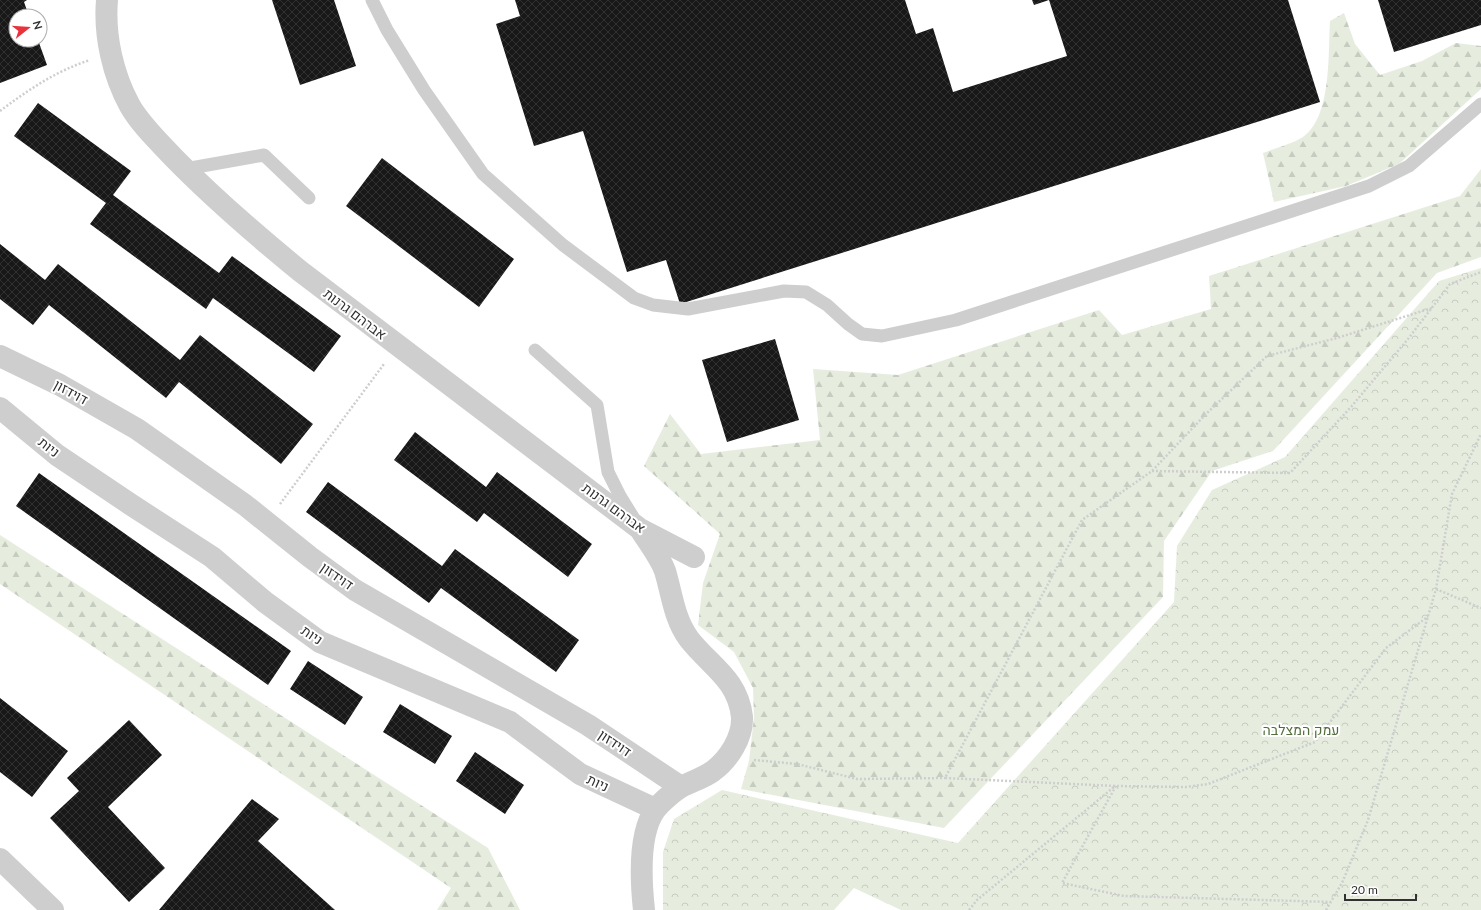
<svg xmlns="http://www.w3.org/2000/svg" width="1481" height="910" font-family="Lato,Heebo,sans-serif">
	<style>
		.forest { fill: url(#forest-firs) }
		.park { fill: url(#park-crowns) }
		.building { fill: url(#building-cross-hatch) }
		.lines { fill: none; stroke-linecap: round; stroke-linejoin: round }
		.path { stroke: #cecece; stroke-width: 2.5; stroke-dasharray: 2 2; stroke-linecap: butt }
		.lane { stroke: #cecece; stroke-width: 13 }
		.street { stroke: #cecece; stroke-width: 22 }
		.labels { text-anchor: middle; stroke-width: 4; stroke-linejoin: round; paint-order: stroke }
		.street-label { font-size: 14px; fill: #313131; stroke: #fff }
		.park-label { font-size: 14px; fill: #536e3d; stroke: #fff }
	</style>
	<defs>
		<pattern id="forest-firs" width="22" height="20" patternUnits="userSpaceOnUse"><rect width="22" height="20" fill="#e6eddf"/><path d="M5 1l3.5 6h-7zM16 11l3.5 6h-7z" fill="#c6ccc0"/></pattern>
		<pattern id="park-crowns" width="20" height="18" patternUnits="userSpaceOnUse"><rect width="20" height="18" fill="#e6eddf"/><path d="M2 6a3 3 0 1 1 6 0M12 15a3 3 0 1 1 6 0" fill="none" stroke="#c6ccc0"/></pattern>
		<pattern id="building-cross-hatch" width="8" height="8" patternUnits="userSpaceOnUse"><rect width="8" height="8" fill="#181818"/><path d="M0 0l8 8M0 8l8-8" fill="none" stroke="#313131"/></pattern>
	</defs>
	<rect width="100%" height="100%" fill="#fff"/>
	<path class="forest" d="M 1344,13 L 1355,44 L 1380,75 L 1422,61 L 1456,43 L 1481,46 L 1481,89 L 1399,164 L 1346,186 L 1274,202 L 1263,153 C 1275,148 1292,144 1303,137 C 1332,117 1328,53 1330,21 Z
		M 1481,169 L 1481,257 L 1437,273 L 1273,451 L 1212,471 L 1164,541 L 1163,597 L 944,828 L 741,789 L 749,761 L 754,717 L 753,688 L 734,652 L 698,625 L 703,583 L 720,534 L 644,466 L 670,414 L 701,454 L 820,440 L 813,369 L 898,375 L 1099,310 L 1122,335 L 1211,309 L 1209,276 L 1460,196 Z
		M 0,535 L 488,848 L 520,910 L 437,910 L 451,888 L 0,584 Z"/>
	<path class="park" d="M 1481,268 L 1481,910 L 901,910 L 854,888 L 834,910 L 663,910 L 663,852 L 674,819 L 722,790 L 958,843 L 1174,602 L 1177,546 L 1212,490 L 1285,457 L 1439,281 Z"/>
	<path class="building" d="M 0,0 L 27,0 L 24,2 L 29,16 L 16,16 L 16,40 L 38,40 L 47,65 L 0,83 Z
		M 272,0 L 334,0 L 356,66 L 300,85 Z
		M 515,0 L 905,0 L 916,34 L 933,28 L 953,92 L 1067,56 L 1049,0 L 1034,5 L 1032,0 L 1288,0 L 1320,102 L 680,304 L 666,260 L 627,272 L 583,131 L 534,146 L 496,24 L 520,16 Z
		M 1378,0 L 1481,0 L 1481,25 L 1394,52 Z
		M 38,103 L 131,171 L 113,195 L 219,273 L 232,256 L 341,336 L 314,372 L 213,298 L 206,309 L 90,224 L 106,203 L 14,136 Z
		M 382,158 L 514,259 L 479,307 L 346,206 Z
		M 0,244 L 45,280 L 58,264 L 180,360 L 200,335 L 313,424 L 281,464 L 179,382 L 166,398 L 49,305 L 33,325 L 0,299 Z
		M 775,339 L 799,420 L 727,442 L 702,360 Z
		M 415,432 L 486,487 L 497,472 L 592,544 L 568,577 L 484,513 L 477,522 L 394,460 Z
		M 39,473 L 291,651 L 268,685 L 16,506 Z
		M 328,482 L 442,566 L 455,549 L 579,640 L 556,672 L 441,588 L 429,603 L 306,512 Z
		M 308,661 L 363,697 L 345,725 L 290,689 Z
		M 0,698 L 68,751 L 32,797 L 0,772 Z
		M 400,704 L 452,736 L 435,764 L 383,732 Z
		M 129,720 L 162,755 L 108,807 L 165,868 L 129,902 L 50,818 L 79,791 L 67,778 Z
		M 475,752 L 524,785 L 505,814 L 456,781 Z
		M 252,799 L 279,819 L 258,841 L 335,910 L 159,910 Z"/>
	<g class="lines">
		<path class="path" d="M 0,111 C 28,90 56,71 90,60
			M 1152,471 L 1290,473 L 1351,407 L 1408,339 L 1450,284 L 1481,272
			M 280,504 L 384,364
			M 1436,589 L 1481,608
			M 1426,618 L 1386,648 L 1315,742 L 1208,784 L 1186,787 L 1116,786 L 945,778 L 1082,520 L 1152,471 L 1206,414 L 1267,356 L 1337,338 L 1432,308
			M 754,760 L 797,764 L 857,779 L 945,778
			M 1116,786 L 1062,883 L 1124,896 L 1331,902
			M 969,910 L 977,900 L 1114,787
			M 1326,910 L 1342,883 L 1368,820 L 1436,589 L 1452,494 L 1481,434"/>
		<path class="lane" d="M 372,0 L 387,30 L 424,90 L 483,174 L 563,245 L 634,298 L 653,305 L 688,309 L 784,291 L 806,292 L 827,305 L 848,324 L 862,334 L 882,336 L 956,320 L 1369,186 L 1409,166 L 1481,104
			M 185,169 L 264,155 L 309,198
			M 535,350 L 597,405 L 608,472 L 620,496 L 633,517"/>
		<path class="street" d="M 107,0 C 104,36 113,75 130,106 C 141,125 158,141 173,157 C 213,198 256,235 300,271 L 640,529 L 694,557
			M 0,356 L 60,385 L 137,429 L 245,505 L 310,557 L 355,590 L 588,725 L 681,787
			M 0,408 L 57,455 L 130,504 L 212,557 L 265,602 L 320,642 L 510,722 L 580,774 L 655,809
			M 640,529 C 648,542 660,557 665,571 C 672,594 674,619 689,639 C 710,666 738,679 742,717 C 743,738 728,760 713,771 C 704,778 692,781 683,786 C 674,791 661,802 655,810 C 638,834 641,882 644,910
			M 0,859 L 53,910"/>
	</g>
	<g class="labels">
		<g class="street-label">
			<text transform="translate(355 314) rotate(37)" y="5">אברהם גרנות</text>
			<text transform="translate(71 392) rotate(29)" y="5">דוידזון</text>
			<text transform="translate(49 447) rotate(38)" y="5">ניות</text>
			<text transform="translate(614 508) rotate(36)" y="5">אברהם גרנות</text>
			<text transform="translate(337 576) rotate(35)" y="5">דוידזון</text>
			<text transform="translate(312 635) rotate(34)" y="5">ניות</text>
			<text transform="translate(615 743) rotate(34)" y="5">דוידזון</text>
			<text transform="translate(598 783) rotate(25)" y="5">ניות</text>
		</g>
		<g class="park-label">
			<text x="1301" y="735">עמק המצלבה</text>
		</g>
	</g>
	<g transform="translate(28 28) rotate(73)"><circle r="19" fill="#ffffff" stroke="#adadad"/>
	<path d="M0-3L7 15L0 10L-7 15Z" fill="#e8323c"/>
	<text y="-6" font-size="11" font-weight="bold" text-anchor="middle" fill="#313131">N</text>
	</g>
	<path d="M1345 894v6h71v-6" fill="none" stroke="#313131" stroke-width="2"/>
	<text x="1351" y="894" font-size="12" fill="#313131" stroke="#ffffff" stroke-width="3" paint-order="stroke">20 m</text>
</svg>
